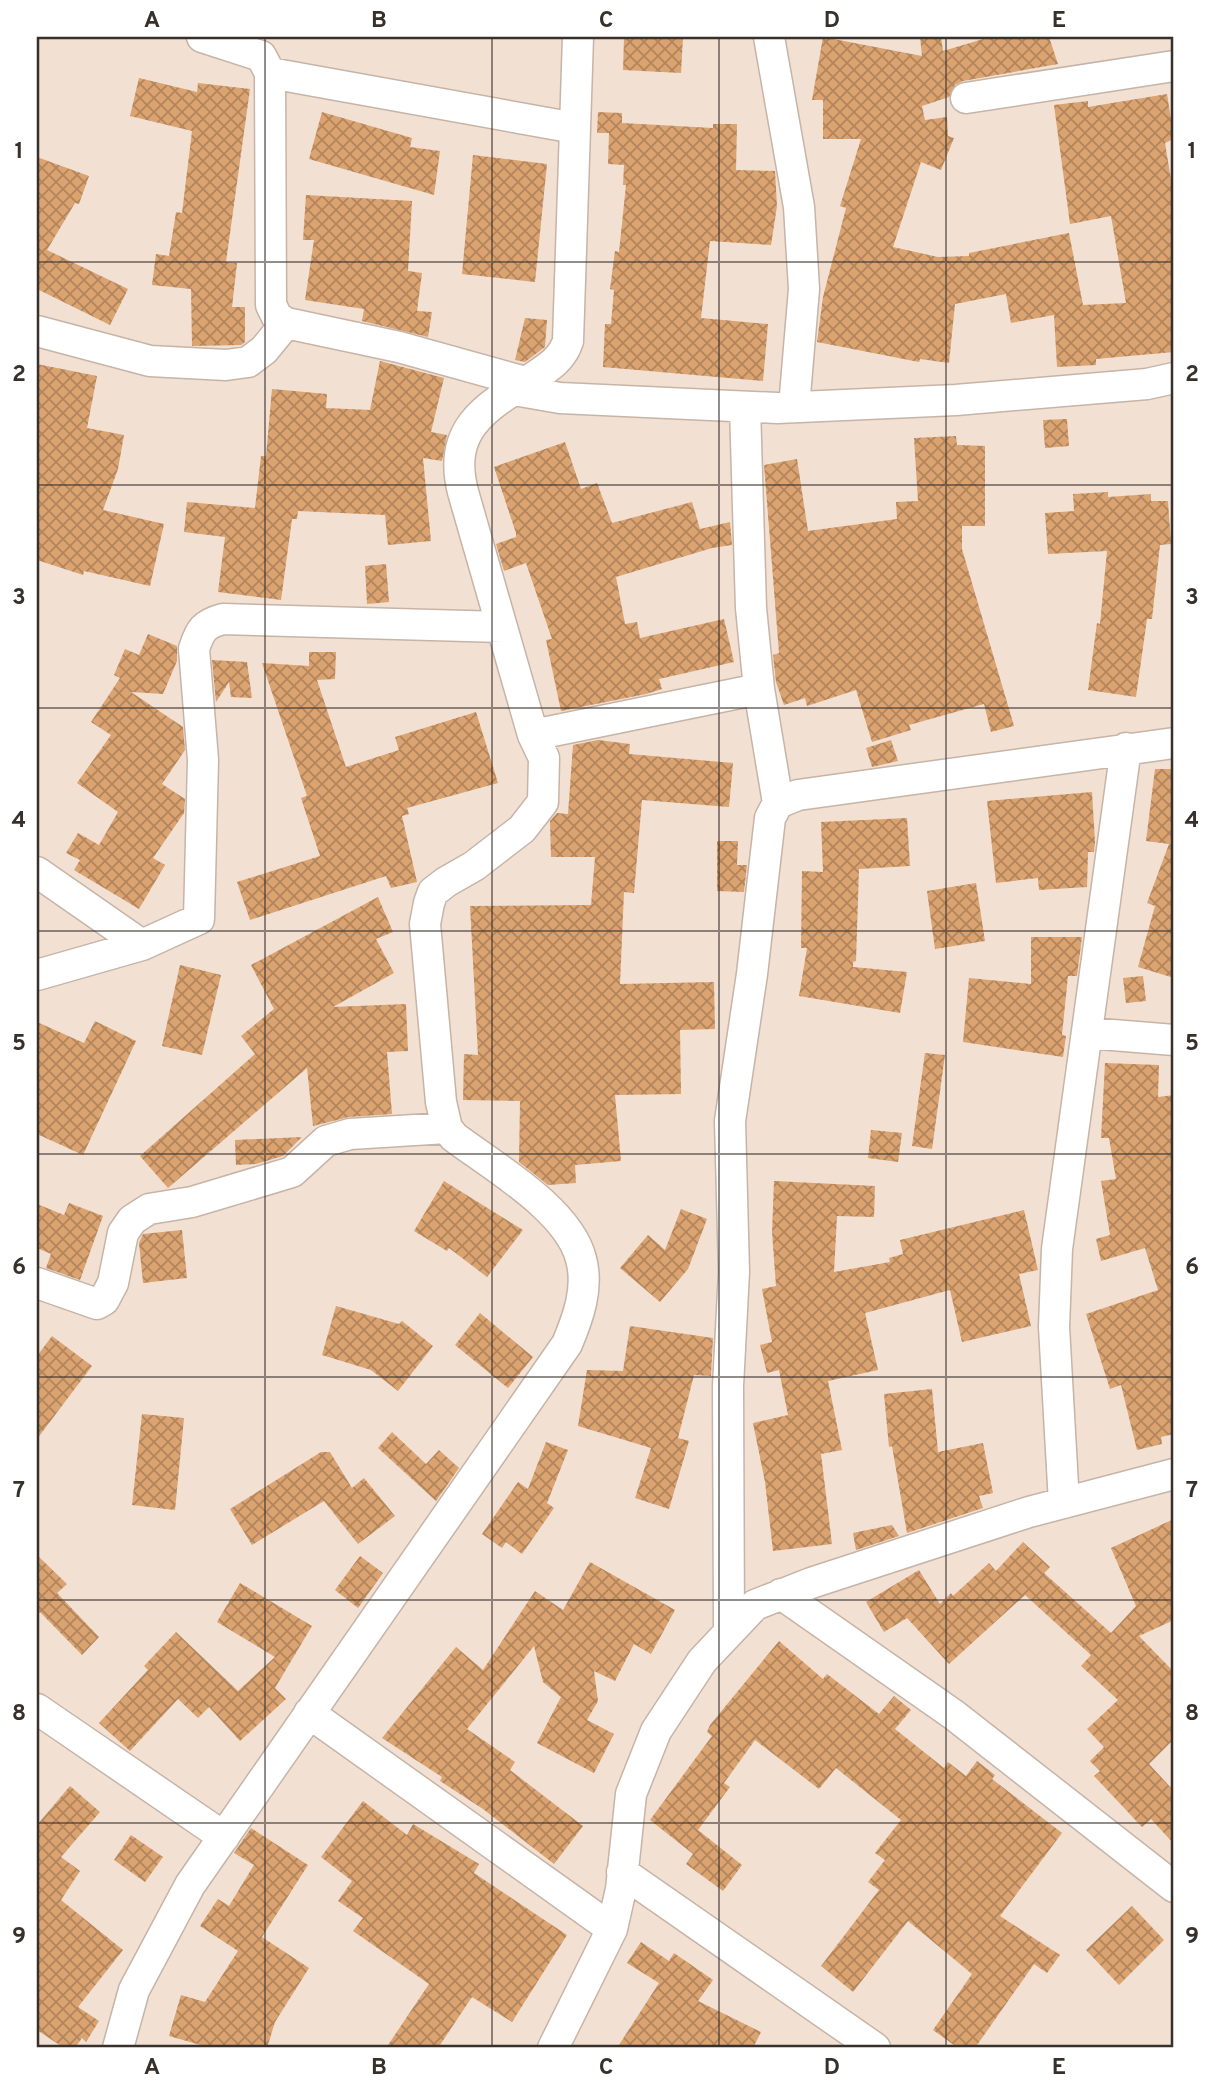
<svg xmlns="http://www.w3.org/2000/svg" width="1211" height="2085" font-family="Overpass,sans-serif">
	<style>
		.building { fill: url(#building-cross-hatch) }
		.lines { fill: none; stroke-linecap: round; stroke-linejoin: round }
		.minor-casing { stroke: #c6b4a7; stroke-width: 33 }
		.minor { stroke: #fff; stroke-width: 30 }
		.grid { fill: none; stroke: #37302b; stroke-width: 2; stroke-opacity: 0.55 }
		.neatline { fill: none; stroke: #37302b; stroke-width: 2.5 }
		.grid-label { font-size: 23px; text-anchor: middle; font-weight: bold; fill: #37302b }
	</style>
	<defs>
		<pattern id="building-cross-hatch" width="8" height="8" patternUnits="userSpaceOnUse" patternTransform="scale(1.75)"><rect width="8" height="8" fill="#dba370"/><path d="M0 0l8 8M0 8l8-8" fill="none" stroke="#b2855c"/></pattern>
	</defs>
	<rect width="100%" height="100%" fill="#f2e0d3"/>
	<path class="building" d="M 624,37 L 683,37 L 681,73 L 623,70 Z
		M 823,37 L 922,56 L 920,37 L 941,37 L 943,51 L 990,37 L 1049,37 L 1058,64 L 963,81 L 955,85 L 949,97 L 922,106 L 925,120 L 947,117 L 948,136 L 954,138 L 941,170 L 921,162 L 893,247 L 938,257 L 969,256 L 969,253 L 1069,233 L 1083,305 L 1126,303 L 1111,216 L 1070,224 L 1054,105 L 1088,101 L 1088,107 L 1167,94 L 1174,139 L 1165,143 L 1174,198 L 1174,352 L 1096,359 L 1096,365 L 1057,367 L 1054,315 L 1011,323 L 1006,294 L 955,304 L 949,363 L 920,359 L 919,362 L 817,342 L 823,297 L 846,208 L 840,206 L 861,139 L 823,139 L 823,100 L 812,100 Z
		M 139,78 L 197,92 L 198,83 L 250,89 L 226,262 L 237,263 L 232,307 L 245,307 L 245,342 L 241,345 L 192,346 L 191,289 L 152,285 L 156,254 L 169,256 L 176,212 L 182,213 L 192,131 L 130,116 Z
		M 322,112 L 412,138 L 410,147 L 440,151 L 434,195 L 309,159 Z
		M 598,112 L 622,113 L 622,123 L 713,128 L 713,124 L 737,124 L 736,170 L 775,171 L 777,206 L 771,245 L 710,241 L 701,318 L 768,324 L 763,381 L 603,367 L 605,324 L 611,324 L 614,290 L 610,289 L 615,251 L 619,252 L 626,185 L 623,185 L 624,165 L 608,164 L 609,133 L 597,133 Z
		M 473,155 L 547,164 L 535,282 L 462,274 Z
		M 37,157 L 89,176 L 79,204 L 75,203 L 47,250 L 128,289 L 110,325 L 37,289 Z
		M 306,195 L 412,201 L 408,271 L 422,273 L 417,311 L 432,312 L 428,337 L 362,321 L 364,309 L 305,300 L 314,240 L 303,240 Z
		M 525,318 L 547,320 L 545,347 L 525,362 L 515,360 Z
		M 380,361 L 444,378 L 431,432 L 447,435 L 442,461 L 423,458 L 431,541 L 388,545 L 385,515 L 298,511 L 297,519 L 292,519 L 281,600 L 218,592 L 225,537 L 184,532 L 187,502 L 255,508 L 261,456 L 266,456 L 272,389 L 327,394 L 326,408 L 370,410 Z
		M 37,364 L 97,376 L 87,428 L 124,435 L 118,469 L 103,510 L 164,524 L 150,586 L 84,571 L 83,575 L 37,560 Z
		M 1067,419 L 1069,446 L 1045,448 L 1043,420 Z
		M 956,436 L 957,445 L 985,446 L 985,526 L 962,526 L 962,549 L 1014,726 L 991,732 L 984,704 L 909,725 L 911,730 L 872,742 L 856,690 L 807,706 L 805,698 L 784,705 L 776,682 L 773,655 L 779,653 L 764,465 L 797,459 L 808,531 L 897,519 L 896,502 L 918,501 L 914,438 Z
		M 565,442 L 581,489 L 597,483 L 612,523 L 692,502 L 700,529 L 730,522 L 732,545 L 712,548 L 616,577 L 625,624 L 637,622 L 640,638 L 724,619 L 734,662 L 659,679 L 662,689 L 646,694 L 561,711 L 546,640 L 552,639 L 526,563 L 504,571 L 496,544 L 516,537 L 516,533 L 494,467 Z
		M 1108,492 L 1108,497 L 1151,494 L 1151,501 L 1168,501 L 1171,544 L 1160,545 L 1152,619 L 1147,619 L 1136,697 L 1088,690 L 1097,623 L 1100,624 L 1107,551 L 1048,554 L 1045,513 L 1074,511 L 1073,494 Z
		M 386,564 L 389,602 L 367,604 L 365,566 Z
		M 148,634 L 177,646 L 177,661 L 163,694 L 131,692 L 183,727 L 185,750 L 162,784 L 185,799 L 184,813 L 153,858 L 165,865 L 139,909 L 74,870 L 80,860 L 66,853 L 78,833 L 99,845 L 118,812 L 77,783 L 111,735 L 91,722 L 120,678 L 114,675 L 125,649 L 139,655 Z
		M 309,652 L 336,652 L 335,679 L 317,680 L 346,767 L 399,750 L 395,737 L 476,712 L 498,783 L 407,808 L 409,814 L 402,816 L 417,882 L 391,888 L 386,876 L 250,920 L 237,882 L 320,856 L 301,798 L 307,796 L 262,663 L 309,666 Z
		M 212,660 L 247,662 L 252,698 L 231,697 L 229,682 L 216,702 Z
		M 598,740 L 630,744 L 629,754 L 733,763 L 729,807 L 642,800 L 634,893 L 624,892 L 620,984 L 714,982 L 715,1029 L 680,1030 L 681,1094 L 615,1095 L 621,1161 L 575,1165 L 576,1183 L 548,1185 L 519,1162 L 520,1101 L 463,1100 L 464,1054 L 478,1055 L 470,906 L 591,905 L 595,857 L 551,857 L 550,821 L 557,813 L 568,814 L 573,745 Z
		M 891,740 L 898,761 L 872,767 L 866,748 Z
		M 1155,769 L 1174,769 L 1174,978 L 1138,967 L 1155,906 L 1147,903 L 1169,844 L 1146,841 Z
		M 1092,792 L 1095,842 L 1094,852 L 1088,852 L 1087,887 L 1039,890 L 1038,878 L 996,883 L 987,801 Z
		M 907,818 L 910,866 L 859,869 L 856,961 L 853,962 L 853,967 L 907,972 L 900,1013 L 799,996 L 807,948 L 801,948 L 802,871 L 823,872 L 821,822 Z
		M 717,841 L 738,841 L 737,865 L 747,865 L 744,892 L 717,891 Z
		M 976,883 L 985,941 L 935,949 L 927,891 Z
		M 378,897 L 393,932 L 376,939 L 394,973 L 333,1007 L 406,1004 L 408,1051 L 387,1052 L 392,1114 L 349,1117 L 313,1126 L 307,1068 L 168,1188 L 140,1156 L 255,1054 L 241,1036 L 274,1009 L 251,965 Z
		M 1031,937 L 1082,937 L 1077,976 L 1068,976 L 1062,1035 L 1066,1036 L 1063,1057 L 963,1042 L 969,978 L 1031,984 Z
		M 180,965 L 221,975 L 202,1055 L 162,1046 Z
		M 1143,976 L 1146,1001 L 1126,1003 L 1123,978 Z
		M 95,1021 L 136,1041 L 83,1155 L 37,1134 L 37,1022 L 84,1043 Z
		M 925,1053 L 945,1055 L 932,1149 L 912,1146 Z
		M 1105,1063 L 1159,1065 L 1158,1097 L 1174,1095 L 1174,1434 L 1161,1437 L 1162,1444 L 1137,1450 L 1121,1385 L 1110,1389 L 1086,1314 L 1158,1290 L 1145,1248 L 1101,1261 L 1096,1239 L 1110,1235 L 1101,1181 L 1116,1179 L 1109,1138 L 1101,1138 Z
		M 871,1130 L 902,1133 L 898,1162 L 868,1158 Z
		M 302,1137 L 283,1156 L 256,1164 L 236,1165 L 235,1140 Z
		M 444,1181 L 523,1230 L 487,1277 L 449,1248 L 447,1251 L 414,1231 Z
		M 774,1181 L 875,1186 L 874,1217 L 837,1216 L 834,1272 L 890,1262 L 889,1258 L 903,1254 L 900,1240 L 1024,1210 L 1038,1270 L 1019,1274 L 1031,1326 L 962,1342 L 950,1290 L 865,1313 L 878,1370 L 828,1381 L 842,1450 L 821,1454 L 832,1544 L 773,1551 L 765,1482 L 753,1423 L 788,1415 L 779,1370 L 767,1373 L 760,1345 L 772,1342 L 762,1289 L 776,1286 L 772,1232 Z
		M 69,1203 L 103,1216 L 80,1280 L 46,1268 L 51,1254 L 37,1248 L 37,1204 L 64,1215 Z
		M 681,1209 L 707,1219 L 688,1269 L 660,1302 L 620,1268 L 648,1235 L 665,1250 Z
		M 182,1230 L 187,1278 L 143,1283 L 139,1243 L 143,1234 Z
		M 336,1306 L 399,1324 L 402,1321 L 433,1346 L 398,1391 L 371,1370 L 322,1355 Z
		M 480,1313 L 533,1357 L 508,1388 L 455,1345 Z
		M 630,1326 L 713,1338 L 711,1376 L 694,1375 L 678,1438 L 689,1441 L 669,1509 L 635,1498 L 651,1448 L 578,1426 L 587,1370 L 623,1371 Z
		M 52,1336 L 92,1366 L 37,1439 L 37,1356 Z
		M 932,1389 L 938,1452 L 983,1443 L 993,1493 L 979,1496 L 983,1508 L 907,1533 L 892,1446 L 889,1447 L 884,1394 Z
		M 142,1414 L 184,1418 L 175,1510 L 132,1505 Z
		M 392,1432 L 426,1464 L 439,1450 L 459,1468 L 436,1501 L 378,1448 Z
		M 546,1442 L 568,1450 L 547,1503 L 554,1508 L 522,1554 L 506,1542 L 502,1548 L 482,1534 L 518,1482 L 528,1489 Z
		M 321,1452 L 330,1452 L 352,1488 L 364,1478 L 395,1516 L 358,1544 L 324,1501 L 252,1545 L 230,1509 Z
		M 1174,1519 L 1174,1620 L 1139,1636 L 1174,1672 L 1174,1739 L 1149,1764 L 1174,1791 L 1174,1844 L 1151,1819 L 1142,1827 L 1094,1776 L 1100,1771 L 1090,1761 L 1104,1747 L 1087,1729 L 1118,1700 L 1081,1666 L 1091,1655 L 1025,1595 L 949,1664 L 907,1618 L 884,1632 L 866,1602 L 919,1570 L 940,1604 L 951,1593 L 953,1596 L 989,1563 L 996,1571 L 1023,1542 L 1050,1567 L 1044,1573 L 1111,1633 L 1136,1606 L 1111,1548 Z
		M 892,1525 L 899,1536 L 856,1550 L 853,1533 Z
		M 37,1555 L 67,1584 L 57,1593 L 99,1637 L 82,1655 L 40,1612 L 37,1615 Z
		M 360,1556 L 383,1573 L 358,1608 L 335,1590 Z
		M 590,1562 L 675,1610 L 651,1654 L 634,1644 L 615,1681 L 594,1671 L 598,1701 L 587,1720 L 614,1734 L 594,1773 L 537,1743 L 561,1697 L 543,1682 L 534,1646 L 467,1729 L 515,1762 L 510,1770 L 583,1826 L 554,1864 L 483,1809 L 440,1781 L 442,1777 L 382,1738 L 456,1647 L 483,1670 L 535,1591 L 563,1610 Z
		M 240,1583 L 312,1626 L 275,1688 L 286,1699 L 240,1741 L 209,1707 L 198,1718 L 178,1699 L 130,1751 L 99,1723 L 148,1670 L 144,1666 L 176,1632 L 238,1691 L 275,1657 L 217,1622 Z
		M 779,1641 L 823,1679 L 827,1674 L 879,1714 L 894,1696 L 911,1710 L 895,1729 L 944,1768 L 948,1762 L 966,1776 L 977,1761 L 995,1775 L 992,1779 L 1062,1833 L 1000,1916 L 1060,1955 L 1047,1973 L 1034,1964 L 975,2048 L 958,2048 L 933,2030 L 972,1974 L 908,1921 L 853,1992 L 821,1966 L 879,1890 L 868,1882 L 885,1860 L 875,1853 L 901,1820 L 836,1768 L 819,1789 L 755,1740 L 724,1783 L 730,1787 L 698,1830 L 742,1865 L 723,1891 L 686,1864 L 693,1854 L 650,1820 L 712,1736 L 707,1732 L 710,1725 Z
		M 70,1786 L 100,1812 L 61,1857 L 80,1871 L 61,1900 L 123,1950 L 78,2007 L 99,2021 L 86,2042 L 82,2038 L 75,2048 L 64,2048 L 37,2030 L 37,1825 Z
		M 363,1801 L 407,1835 L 413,1824 L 479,1864 L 474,1873 L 567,1935 L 512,2022 L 472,1997 L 438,2048 L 386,2048 L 429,1984 L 353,1931 L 363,1918 L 338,1901 L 352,1881 L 321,1857 Z
		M 251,1828 L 308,1865 L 262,1937 L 309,1968 L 275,2022 L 267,2048 L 211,2048 L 169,2036 L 181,1995 L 205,2002 L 238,1951 L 200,1926 L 218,1899 L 229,1906 L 254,1865 L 234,1853 Z
		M 131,1835 L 163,1857 L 145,1882 L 114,1860 Z
		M 1132,1906 L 1164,1940 L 1119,1985 L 1086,1950 Z
		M 641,1942 L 669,1961 L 674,1953 L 713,1980 L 698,2001 L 761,2032 L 753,2048 L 617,2048 L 659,1983 L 627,1963 Z"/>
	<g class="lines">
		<defs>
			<path id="minor" d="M 202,37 L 261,56 L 270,73 L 271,305 L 277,317 L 286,323 L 399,347 L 525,382
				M 769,37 L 799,207 L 804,289 L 794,407
				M 270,73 L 575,128
				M 966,98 L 1174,66
				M 37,331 L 150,361 L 226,365 L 248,362 L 264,350 L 286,323
				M 514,390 L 560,398 L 777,408 L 956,400 L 1147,384 L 1174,378
				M 745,407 L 751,608 L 759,689 L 778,803
				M 533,735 L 759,689
				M 37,872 L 142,945
				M 37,975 L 142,945 L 199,919 L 203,760 L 194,649 C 200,630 204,624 223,619 L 502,627
				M 1088,1033 L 1174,1040
				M 37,1283 L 97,1304 L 104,1300 L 113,1283 L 123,1233 L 132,1220 L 149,1209 L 192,1202 L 292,1172 L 326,1141 L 350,1134 L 447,1128
				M 1064,1503 L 1054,1327 L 1057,1249 L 1126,748
				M 781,1594 L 954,1715 L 1174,1887
				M 729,1632 L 728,1386 L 734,1272 L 730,1121 L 752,974 L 770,818 L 778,803 L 798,795 L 1174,743
				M 37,1709 L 224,1837
				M 309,1713 L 612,1929
				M 622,1872 L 875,2048
				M 118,2048 L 134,1990 L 190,1885 L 567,1344 C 578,1318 589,1288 581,1259 C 569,1210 494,1167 454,1137 L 447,1128 L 441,1102 L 425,924 L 429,903 L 433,892 L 446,882 L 474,866 L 522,829 L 543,802 L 544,758 L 533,735 L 463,492 C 447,430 484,408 531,379 C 547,368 562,360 568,341 L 578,37
				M 553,2048 L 612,1929 L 621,1889 L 631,1794 L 656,1731 L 702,1661 L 755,1605 L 811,1583 L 1029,1512 L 1174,1474"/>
		</defs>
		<use href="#minor" class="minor-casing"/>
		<use href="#minor" class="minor"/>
	</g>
	<path class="grid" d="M 265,37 L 265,2048M 492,37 L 492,2048M 719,37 L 719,2048M 946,37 L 946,2048M 37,262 L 1174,262M 37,485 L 1174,485M 37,708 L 1174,708M 37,931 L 1174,931M 37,1154 L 1174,1154M 37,1377 L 1174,1377M 37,1600 L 1174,1600M 37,1823 L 1174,1823"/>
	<rect width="1211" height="2085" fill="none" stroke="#ffffff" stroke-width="77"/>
	<rect x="38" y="38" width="1134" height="2008" class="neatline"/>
	<g class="grid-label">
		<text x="152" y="27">A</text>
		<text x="379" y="27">B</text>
		<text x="606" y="27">C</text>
		<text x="832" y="27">D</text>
		<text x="1059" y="27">E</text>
		<text x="19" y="158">1</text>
		<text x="1192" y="158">1</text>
		<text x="19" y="381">2</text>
		<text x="1192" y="381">2</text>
		<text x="19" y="604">3</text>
		<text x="1192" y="604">3</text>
		<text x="19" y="827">4</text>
		<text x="1192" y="827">4</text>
		<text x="19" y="1050">5</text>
		<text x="1192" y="1050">5</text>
		<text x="19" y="1274">6</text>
		<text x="1192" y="1274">6</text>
		<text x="19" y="1497">7</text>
		<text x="1192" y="1497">7</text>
		<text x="19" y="1720">8</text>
		<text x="1192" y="1720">8</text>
		<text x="19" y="1943">9</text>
		<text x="1192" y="1943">9</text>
		<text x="152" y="2074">A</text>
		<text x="379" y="2074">B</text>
		<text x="606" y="2074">C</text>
		<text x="832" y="2074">D</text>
		<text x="1059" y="2074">E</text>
	</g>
</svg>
